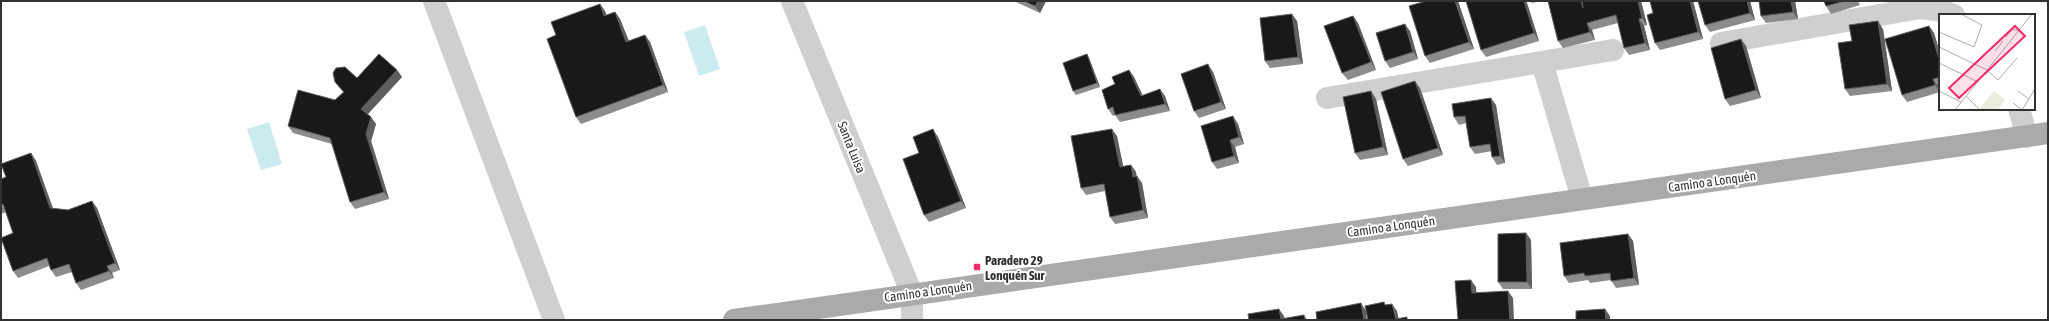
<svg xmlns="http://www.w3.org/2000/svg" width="2049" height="321" font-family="'Asap Condensed',sans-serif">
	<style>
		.water { fill: #cbebf0 }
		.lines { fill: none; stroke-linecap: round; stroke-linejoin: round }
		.minor { stroke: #cfcfcf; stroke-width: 22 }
		.primary { stroke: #aaa; stroke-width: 22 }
		.wall { fill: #8c8c8c }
		.shaded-wall { fill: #5e5e5e }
		.building { fill: #191919; stroke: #5e5e5e }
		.poi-dot { fill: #f32a6e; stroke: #fff; stroke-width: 1.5 }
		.labels { text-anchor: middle; stroke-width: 4; stroke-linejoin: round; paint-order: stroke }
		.street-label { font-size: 13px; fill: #323232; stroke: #fff }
		.poi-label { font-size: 13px; font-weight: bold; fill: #323232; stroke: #fff; text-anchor: start }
		.inset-road { fill: none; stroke: #adadad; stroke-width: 1 }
		.view { fill: #f32a6e; fill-opacity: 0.15; stroke: #f32a6e; stroke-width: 2 }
		.inset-edge { fill: none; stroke: #323232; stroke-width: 2 }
	</style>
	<rect width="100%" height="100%" fill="#fff"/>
	<path class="water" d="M 705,25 L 720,69 L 699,76 L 684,32 Z
		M 269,122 L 282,164 L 261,170 L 247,129 Z"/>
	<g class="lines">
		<path class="minor" d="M 434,1 L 554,320
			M 792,1 L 912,294 L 912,320
			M 1721,43 L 1920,8 L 1943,11 L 1954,15
			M 1542,62 L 1582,199
			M 1327,98 L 1613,50
			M 2019,109 L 2027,137"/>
		<path class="primary" d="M 734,320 L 2048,133"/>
	</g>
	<path class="wall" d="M 1014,1 L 1046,1 L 1040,13 Z
		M 1458,1 L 1474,49 L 1430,63 L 1425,56 Z
		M 1466,1 L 1526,1 L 1527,3 L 1539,41 L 1486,57 L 1481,50 Z
		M 1530,1 L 1541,1 L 1532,3 Z
		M 1548,1 L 1641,1 L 1647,25 L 1644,26 L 1650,50 L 1629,55 L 1624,48 L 1618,23 L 1592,30 L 1595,40 L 1563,48 L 1558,41 Z
		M 1693,1 L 1703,39 L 1660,50 L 1655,43 Z
		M 1698,1 L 1750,1 L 1755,20 L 1710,32 L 1705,25 Z
		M 1759,1 L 1795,1 L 1798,19 L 1766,23 L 1761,16 Z
		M 1824,1 L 1858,1 L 1860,5 L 1831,14 L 1826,6 Z
		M 600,4 L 605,11 L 607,16 L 615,12 L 620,19 L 629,41 L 645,35 L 650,42 L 668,92 L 581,124 L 576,117 L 556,35 Z
		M 1353,16 L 1358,23 L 1376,70 L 1348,80 L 1342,73 Z
		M 1297,21 L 1303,64 L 1270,68 L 1265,61 Z
		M 1929,26 L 1934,33 L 1940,53 L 1940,85 L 1938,86 L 1940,92 L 1907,102 L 1902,95 Z
		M 1883,29 L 1892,91 L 1850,96 L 1845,89 L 1852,41 Z
		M 1410,31 L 1418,59 L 1390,68 L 1385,61 Z
		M 1741,39 L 1746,46 L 1761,98 L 1730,106 L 1725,99 Z
		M 1089,58 L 1100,87 L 1076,95 L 1073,91 Z
		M 397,70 L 402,77 L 368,114 L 376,124 L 371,141 L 389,199 L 355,209 L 350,202 L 332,144 L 293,133 L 288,126 L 335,100 L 343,92 L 335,82 L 357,78 Z
		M 1129,70 L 1134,77 L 1143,96 L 1165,96 L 1170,111 L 1120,122 L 1115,115 L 1113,116 L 1108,109 L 1115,84 Z
		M 1213,72 L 1226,109 L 1199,118 L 1194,111 Z
		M 1420,88 L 1443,155 L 1408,166 L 1403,159 Z
		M 1371,91 L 1376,99 L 1388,155 L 1360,160 L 1355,153 Z
		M 1496,105 L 1505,163 L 1497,165 L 1492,157 L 1492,151 L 1475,154 L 1470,147 L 1466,123 L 1459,125 L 1454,117 Z
		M 1238,124 L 1244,144 L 1235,147 L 1239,163 L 1217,169 L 1212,162 Z
		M 1117,136 L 1123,167 L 1131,165 L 1136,172 L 1136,176 L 1142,183 L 1148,218 L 1115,224 L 1110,217 L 1105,191 L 1086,195 L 1081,188 Z
		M 938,137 L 966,208 L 929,222 L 924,215 L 919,153 Z
		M 31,153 L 36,161 L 53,208 L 68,210 L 92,201 L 97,208 L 120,270 L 112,273 L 114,278 L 81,290 L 76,283 L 72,272 L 56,277 L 51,270 L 49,266 L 18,278 L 13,271 L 13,233 L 6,212 L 1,214 L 1,179 L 6,177 Z
		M 1526,233 L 1531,240 L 1532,289 L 1503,289 L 1498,282 Z
		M 1628,234 L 1633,241 L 1639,285 L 1616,288 L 1611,280 L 1590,283 L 1588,280 L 1569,283 L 1564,276 Z"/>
	<path class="shaded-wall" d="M 1038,1 L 1046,1 L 1040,13 L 1035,6 Z
		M 1455,1 L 1458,1 L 1474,49 L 1469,42 Z
		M 1524,1 L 1526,1 L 1527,3 L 1539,41 L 1534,33 Z
		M 1638,1 L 1641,1 L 1647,25 L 1642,18 Z
		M 1690,1 L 1693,1 L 1703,39 L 1698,32 Z
		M 1747,1 L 1750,1 L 1755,20 L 1750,13 Z
		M 1791,1 L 1795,1 L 1798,19 L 1793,12 Z
		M 600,4 L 605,11 L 609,24 L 604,16 Z
		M 615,12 L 620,19 L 632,49 L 626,42 Z
		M 1292,14 L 1297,21 L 1303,64 L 1298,57 Z
		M 1353,16 L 1358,23 L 1376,70 L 1371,62 Z
		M 1639,19 L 1644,26 L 1650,50 L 1645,43 Z
		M 1878,21 L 1883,29 L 1892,91 L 1887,84 Z
		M 1587,23 L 1592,30 L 1595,40 L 1590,32 Z
		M 1405,24 L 1410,31 L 1418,59 L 1413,52 Z
		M 1929,26 L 1934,33 L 1940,53 L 1940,62 Z
		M 645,35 L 650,42 L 668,92 L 663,85 Z
		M 1741,39 L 1746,46 L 1761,98 L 1756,90 Z
		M 1087,54 L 1089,58 L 1100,87 L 1097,83 Z
		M 1208,64 L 1213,72 L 1226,109 L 1221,102 Z
		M 397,70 L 402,77 L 366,116 L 361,109 Z
		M 1129,70 L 1134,77 L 1146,103 L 1141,96 Z
		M 1933,79 L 1938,86 L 1940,92 L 1935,85 Z
		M 1415,81 L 1420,88 L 1443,155 L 1438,148 Z
		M 1160,89 L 1165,96 L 1170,111 L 1165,104 Z
		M 1371,91 L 1376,99 L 1388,155 L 1383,147 Z
		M 1491,98 L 1496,105 L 1505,163 L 1500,156 Z
		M 1233,116 L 1238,124 L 1244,144 L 1239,137 Z
		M 371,117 L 376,124 L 371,141 L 389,199 L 384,192 L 366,134 Z
		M 933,129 L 938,137 L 966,208 L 961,201 Z
		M 1112,129 L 1117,136 L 1125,175 L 1120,167 Z
		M 1230,140 L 1235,147 L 1239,163 L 1234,156 Z
		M 31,153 L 36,161 L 55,215 L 50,208 Z
		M 1131,165 L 1136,172 L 1138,184 L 1133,177 Z
		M 1137,176 L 1142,183 L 1148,218 L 1143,210 Z
		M 92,201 L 97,208 L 120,270 L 115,263 Z
		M 1526,233 L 1531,240 L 1532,289 L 1527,282 Z
		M 1628,234 L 1633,241 L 1639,285 L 1634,278 Z
		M 107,266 L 112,273 L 114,278 L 109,271 Z
		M 1471,280 L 1476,287 L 1477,300 L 1472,293 Z
		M 1508,291 L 1513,298 L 1514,320 L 1510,320 Z
		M 1361,303 L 1366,311 L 1367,320 L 1364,320 Z
		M 1392,304 L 1397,311 L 1399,320 L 1396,319 Z
		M 1279,309 L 1284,316 L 1285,320 L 1281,319 Z
		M 1605,309 L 1610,316 L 1610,320 L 1606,320 Z
		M 1304,315 L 1307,320 L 1305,320 Z"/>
	<path class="building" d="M 1024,1 L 1038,1 L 1035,6 Z
		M 1426,1 L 1455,1 L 1469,42 L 1425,56 L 1409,6 Z
		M 1466,1 L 1524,1 L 1534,33 L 1481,50 Z
		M 1548,1 L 1581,1 L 1583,8 L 1582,1 L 1638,1 L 1642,18 L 1639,19 L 1645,43 L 1624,48 L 1616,15 L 1587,23 L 1590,32 L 1558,41 Z
		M 1650,1 L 1690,1 L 1698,32 L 1655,43 L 1647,15 L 1653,13 Z
		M 1698,1 L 1747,1 L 1750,13 L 1705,25 Z
		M 1759,1 L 1791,1 L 1793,12 L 1761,16 Z
		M 1824,1 L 1845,1 L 1826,6 Z
		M 600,4 L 604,16 L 615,12 L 626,42 L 645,35 L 663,85 L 576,117 L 547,39 L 556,35 L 551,22 Z
		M 1292,14 L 1298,57 L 1265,61 L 1260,18 Z
		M 1353,16 L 1371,62 L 1342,73 L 1324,26 Z
		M 1878,21 L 1887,84 L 1845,89 L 1838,43 L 1852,41 L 1849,25 Z
		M 1405,24 L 1413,52 L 1385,61 L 1376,33 Z
		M 1929,26 L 1940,62 L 1940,77 L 1933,79 L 1935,85 L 1902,95 L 1885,39 Z
		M 1741,39 L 1756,90 L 1725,99 L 1711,48 Z
		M 379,54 L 397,70 L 361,109 L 371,117 L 366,134 L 384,192 L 350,202 L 330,138 L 288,126 L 298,90 L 335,100 L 344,92 L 335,82 L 333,73 L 336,68 L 345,67 L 357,78 Z
		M 1087,54 L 1097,83 L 1073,91 L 1063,63 Z
		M 1208,64 L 1221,102 L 1194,111 L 1181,74 Z
		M 1129,70 L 1141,96 L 1160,89 L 1165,104 L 1115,115 L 1113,107 L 1108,109 L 1102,90 L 1115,84 L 1112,77 Z
		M 1415,81 L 1438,148 L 1403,159 L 1381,92 Z
		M 1371,91 L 1383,147 L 1355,153 L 1343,97 Z
		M 1491,98 L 1500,156 L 1492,157 L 1490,144 L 1470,147 L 1465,116 L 1454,117 L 1452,104 Z
		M 1233,116 L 1239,137 L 1230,140 L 1234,156 L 1212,162 L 1201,126 Z
		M 933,129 L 961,201 L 924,215 L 903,159 L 919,153 L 913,137 Z
		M 1112,129 L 1120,167 L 1131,165 L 1133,177 L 1137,176 L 1143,210 L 1110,217 L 1104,184 L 1081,188 L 1071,136 Z
		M 31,153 L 50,208 L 68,210 L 92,201 L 115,263 L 107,266 L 109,271 L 76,283 L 69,264 L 51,270 L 47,258 L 13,271 L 1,238 L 13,233 L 3,204 L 1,205 L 1,179 L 6,177 L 1,164 Z
		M 1526,233 L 1527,282 L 1498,282 L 1498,234 Z
		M 1628,234 L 1634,278 L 1611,281 L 1610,273 L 1585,276 L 1584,273 L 1564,276 L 1560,243 Z
		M 1471,280 L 1472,293 L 1508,291 L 1510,320 L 1458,320 L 1455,281 Z
		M 1384,302 L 1385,305 L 1392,304 L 1396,319 L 1407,317 L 1407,320 L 1368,320 L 1365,306 Z
		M 1361,303 L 1364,320 L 1317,320 L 1316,312 Z
		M 1279,309 L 1281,319 L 1304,315 L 1305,320 L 1249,320 L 1248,314 Z
		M 1605,309 L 1606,320 L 1576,320 L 1576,311 Z"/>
	<rect class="poi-dot" x="973" y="263" width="8" height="8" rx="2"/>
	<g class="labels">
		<g class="street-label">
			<text transform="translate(852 147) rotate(68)" y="5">Santa Luisa</text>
			<text transform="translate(1712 181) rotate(-8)" y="5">Camino a Lonquén</text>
			<text transform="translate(1391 226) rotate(-8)" y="5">Camino a Lonquén</text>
			<text transform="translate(928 291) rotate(-8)" y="5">Camino a Lonquén</text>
		</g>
		<g class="poi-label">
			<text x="985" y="265">Paradero 29<tspan x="985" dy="15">Lonquén Sur</tspan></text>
		</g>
	</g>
	<g transform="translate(1939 14)">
		<rect width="96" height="96" fill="#fff"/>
		<path d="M 55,77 L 66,86 L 59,96 L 44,96 L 41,94 Z" fill="#e9ecdd"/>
		<path class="inset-road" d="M 0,18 L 35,33 L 43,11 L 22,0M 67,23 L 73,15 L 80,17M 0,33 L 48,56 L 59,66 L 78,44M 56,37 L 64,27M 0,49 L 39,68M 0,77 L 22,88M 79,77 L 90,85M 27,82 L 41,96M 74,89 L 83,96 L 96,75M 16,96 L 93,0"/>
		<path class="view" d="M 76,12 L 86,22 L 20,84 L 10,74 Z"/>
		<rect width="96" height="96" class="inset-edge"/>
	</g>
	<rect width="2049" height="321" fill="none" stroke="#323232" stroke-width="4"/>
</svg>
